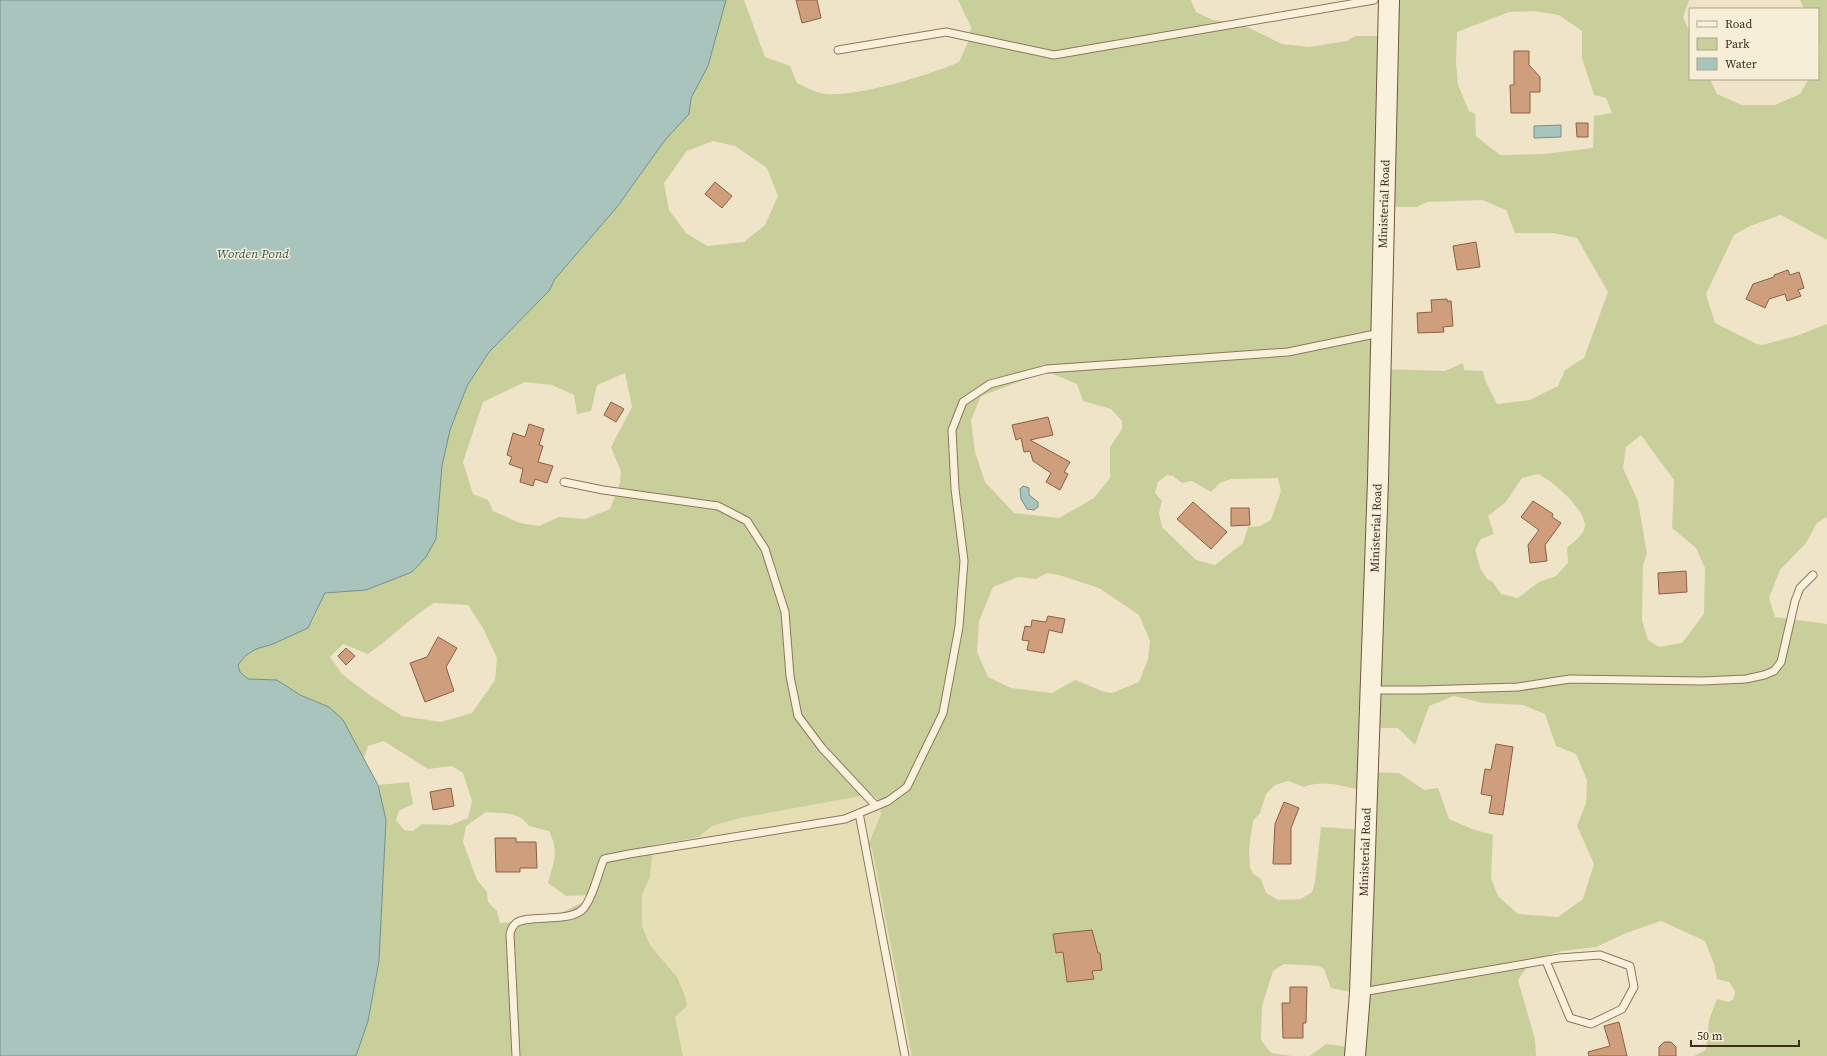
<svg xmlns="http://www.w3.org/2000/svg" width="1827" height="1056" font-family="'Source Serif 4',serif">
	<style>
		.farmland { fill: #e6deb5 }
		.green { fill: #c9cf9b; fill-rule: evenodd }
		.water { fill: #a9c4bc; stroke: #6f938a }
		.building { fill: #cf9f7d; stroke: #8d5f41 }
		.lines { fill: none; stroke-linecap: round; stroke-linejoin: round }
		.service-casing { stroke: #8d765c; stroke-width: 9 }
		.secondary-casing { stroke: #6f573f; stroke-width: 22 }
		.service { stroke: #faf1dc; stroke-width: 7 }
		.secondary { stroke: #faf1dc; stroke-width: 20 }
		.labels { text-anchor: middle; stroke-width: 3; stroke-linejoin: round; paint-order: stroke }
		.street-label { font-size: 12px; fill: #3d2e20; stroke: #f7eed8 }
		.water-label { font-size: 13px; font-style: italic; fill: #2f5d5a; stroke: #f7eed8 }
	</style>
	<rect width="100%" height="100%" fill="#f0e4c8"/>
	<path class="farmland" d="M 872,794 L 879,801 L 881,814 L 868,845 L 872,848 L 912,1056 L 683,1056 L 675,1017 L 687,1006 L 677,977 L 650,945 L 642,926 L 642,895 L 650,877 L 653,845 L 699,837 L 712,826 L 740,818 Z"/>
	<path class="green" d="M 726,0 L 744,0 L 765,57 L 790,66 L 797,83 C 804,86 812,91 820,93 C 849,100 930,75 959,62 L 969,40 L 971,27 L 958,0 L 1191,0 L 1196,12 L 1213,20 L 1239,23 L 1282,44 L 1309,47 L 1347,41 L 1355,36 L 1388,36 L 1390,0 L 1689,0 L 1683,17 L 1690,33 L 1690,79 L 1710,79 L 1717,94 L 1742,105 L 1775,105 L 1800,94 L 1809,79 L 1818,79 L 1820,46 L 1818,42 L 1818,9 L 1804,9 L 1800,0 L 1827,0 L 1827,240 L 1781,215 L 1750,226 L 1734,235 L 1706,294 L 1715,323 L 1757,344 L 1762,345 L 1796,336 L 1827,324 L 1827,517 L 1817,523 L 1806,543 L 1780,570 L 1769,598 L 1775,617 L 1827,624 L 1827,1056 L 1694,1056 L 1706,1050 L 1709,1020 L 1717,999 L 1729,1002 L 1734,999 L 1735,991 L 1729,982 L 1717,979 L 1714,964 L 1705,941 L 1661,921 L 1626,933 L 1596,947 L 1562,951 L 1532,960 L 1518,980 L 1535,1039 L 1536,1056 L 1310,1056 L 1326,1044 L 1356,1048 L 1360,994 L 1331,988 L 1324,969 L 1319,966 L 1284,964 L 1273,971 L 1262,1006 L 1261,1040 L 1271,1053 L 1292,1056 L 912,1056 L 872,848 L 868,845 L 881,814 L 879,801 L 872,794 L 740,818 L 712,826 L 699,837 L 653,845 L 650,877 L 642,895 L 642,926 L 650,945 L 677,977 L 685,996 L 687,1006 L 675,1017 L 683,1056 L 356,1056 L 368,1021 L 379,961 L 386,820 L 378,785 L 409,782 L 413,804 L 399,811 L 396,820 L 404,830 L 413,831 L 422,824 L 451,825 L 468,818 L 472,801 L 463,773 L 452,766 L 428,769 L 384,741 L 368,746 L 364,758 L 329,707 L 300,695 L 277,680 L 248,679 L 240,672 L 238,665 L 245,656 L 256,649 L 273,644 L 312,622 L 325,593 L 366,590 L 436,539 L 442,466 L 450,430 L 467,386 L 489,352 L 549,291 L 555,279 L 617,207 L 665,140 L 689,114 L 691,98 L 708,66 ZM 1534,11 L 1559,15 L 1582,31 L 1582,58 L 1594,95 L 1606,98 L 1612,113 L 1594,116 L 1593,148 L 1544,154 L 1500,155 L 1476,136 L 1475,114 L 1469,111 L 1458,85 L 1456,62 L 1457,32 L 1509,12 ZM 713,141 L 735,146 L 767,168 L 778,196 L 765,225 L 744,242 L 707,246 L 686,233 L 669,210 L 664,183 L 687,151 ZM 1482,200 L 1506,210 L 1515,233 L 1553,233 L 1577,238 L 1608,292 L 1584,358 L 1565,370 L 1558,386 L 1530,400 L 1497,404 L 1485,380 L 1483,371 L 1464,370 L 1463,363 L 1445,371 L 1380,369 L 1386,207 L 1417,207 L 1427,202 ZM 625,373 L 632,407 L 611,447 L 621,472 L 620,483 L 610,509 L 585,519 L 559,517 L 539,526 L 520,523 L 493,511 L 488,500 L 473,494 L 463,462 L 483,402 L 525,382 L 552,385 L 574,395 L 577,414 L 591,411 L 597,385 ZM 1040,374 L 1053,374 L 1077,384 L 1083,401 L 1111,409 L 1122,421 L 1122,429 L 1110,447 L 1110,478 L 1094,498 L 1059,518 L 1014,513 L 985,482 L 975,452 L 971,420 L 981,396 ZM 1641,435 L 1674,480 L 1672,528 L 1696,548 L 1705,568 L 1704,614 L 1682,643 L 1659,647 L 1648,640 L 1642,620 L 1643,565 L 1647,554 L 1638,501 L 1623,468 L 1626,447 ZM 1538,474 C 1553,481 1585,509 1585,526 C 1584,535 1573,542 1567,548 L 1568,563 L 1556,576 L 1539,582 L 1518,598 L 1501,594 L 1493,582 L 1487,579 L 1481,570 L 1475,550 L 1481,539 L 1494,534 L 1488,516 L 1506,502 L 1522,478 ZM 1167,475 L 1173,476 L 1182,483 L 1192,481 L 1211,492 L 1220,483 L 1231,479 L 1278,478 L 1281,491 L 1271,520 L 1260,526 L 1248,527 L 1243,543 L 1215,565 L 1196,560 L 1162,527 L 1159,513 L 1162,501 L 1155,493 L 1158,482 ZM 1047,573 L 1059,575 L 1099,588 L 1139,615 L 1150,641 L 1148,659 L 1139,682 L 1112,693 L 1102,691 L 1075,680 L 1052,693 L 1011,688 L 988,677 L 977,652 L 979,621 L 993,587 L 1018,577 L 1036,579 ZM 434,603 L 468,605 L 483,628 L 497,658 L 495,680 L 472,713 L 441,722 L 402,716 L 371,696 L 342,674 L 330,657 L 343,644 L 368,654 C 391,638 410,618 434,603 ZM 1454,696 L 1483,703 L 1523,705 L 1545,714 L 1556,746 L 1576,754 L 1587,780 L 1586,803 L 1577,826 L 1594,864 L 1583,899 L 1558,917 L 1518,914 L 1498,896 L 1491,878 L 1493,835 L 1472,829 L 1449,819 L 1438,788 L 1424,790 L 1399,773 L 1369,772 L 1370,728 L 1398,728 L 1415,745 L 1429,706 ZM 1288,781 L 1304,787 C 1325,779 1346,787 1367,792 L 1365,830 L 1321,827 L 1315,882 L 1312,892 L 1301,899 L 1278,900 L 1266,893 L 1261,879 L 1253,874 L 1250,867 L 1249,848 L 1253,821 L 1260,813 L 1266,794 L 1275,785 ZM 486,812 C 503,814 519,811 529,826 L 549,831 C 559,851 554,862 548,883 L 566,896 L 589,895 L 593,897 L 547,920 L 500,923 L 497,911 L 488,902 L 487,892 L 477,880 L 463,842 L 466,826 Z"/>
	<path class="water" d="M 0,0 L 726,0 L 708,66 L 691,98 L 689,114 L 665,140 L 617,207 L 555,279 L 549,291 L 489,352 L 467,386 L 450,430 L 442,466 L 436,539 L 426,557 L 412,572 L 366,590 L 325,593 L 308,628 L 273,644 L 256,649 L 245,656 L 238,665 L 240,672 L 248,679 L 277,680 L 300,695 L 329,707 L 343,720 L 378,785 L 386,820 L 379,961 L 368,1021 L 356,1056 L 0,1056 Z
		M 1561,125 L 1561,137 L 1534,138 L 1534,126 Z
		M 1023,486 L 1029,488 L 1029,495 L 1038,502 L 1038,507 L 1034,510 L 1027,509 L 1021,499 L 1020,489 Z"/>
	<path class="building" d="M 796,0 L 817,0 L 821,18 L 802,23 Z
		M 1514,51 L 1529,51 L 1529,65 L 1540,77 L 1540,92 L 1530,92 L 1530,113 L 1511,113 L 1510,85 L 1514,85 Z
		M 1576,123 L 1588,123 L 1588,137 L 1577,137 Z
		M 715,182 L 732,196 L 722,208 L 705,194 Z
		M 1476,242 L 1480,267 L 1457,270 L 1453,246 Z
		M 1788,270 L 1790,275 L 1799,272 L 1804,288 L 1798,290 L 1801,296 L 1787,301 L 1785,294 L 1769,299 L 1765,308 L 1746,299 L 1753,284 L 1774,277 L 1774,275 Z
		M 1447,299 L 1447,301 L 1451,301 L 1453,326 L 1443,327 L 1444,332 L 1418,333 L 1417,313 L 1432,312 L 1431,300 Z
		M 611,402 L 624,409 L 616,422 L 604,415 Z
		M 1048,417 L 1053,435 L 1030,440 L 1070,462 L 1064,472 L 1068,474 L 1060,490 L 1046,482 L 1051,473 L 1033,461 L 1030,451 L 1024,452 L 1021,438 L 1016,440 L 1012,425 Z
		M 529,424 L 544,429 L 539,445 L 543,446 L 538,462 L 553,466 L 547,483 L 535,479 L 533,486 L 520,482 L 523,469 L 509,464 L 512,457 L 507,455 L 513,433 L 525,437 Z
		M 1533,501 L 1553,514 L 1552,517 L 1561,523 L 1545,545 L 1547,561 L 1530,563 L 1528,545 L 1539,530 L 1521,517 Z
		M 1193,502 L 1227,532 L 1211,549 L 1177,519 Z
		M 1231,508 L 1249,508 L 1250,525 L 1231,526 Z
		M 1686,571 L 1687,592 L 1659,594 L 1658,573 Z
		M 1048,616 L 1065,619 L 1062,633 L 1049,630 L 1044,653 L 1027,650 L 1029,641 L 1022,640 L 1025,626 L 1031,627 L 1032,620 L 1046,622 Z
		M 438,637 L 457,648 L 446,667 L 454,691 L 425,702 L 410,663 L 427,657 Z
		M 346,648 L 355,656 L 346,665 L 338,656 Z
		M 1496,744 L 1513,747 L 1503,815 L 1489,813 L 1492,796 L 1481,794 L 1485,769 L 1491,770 Z
		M 451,788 L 454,806 L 433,810 L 430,792 Z
		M 1284,802 L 1299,808 L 1291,828 L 1291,864 L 1273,864 L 1275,824 Z
		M 495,838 L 516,838 L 516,842 L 536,842 L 537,868 L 520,868 L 520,872 L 496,872 Z
		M 1092,930 L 1098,953 L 1100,953 L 1102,970 L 1092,971 L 1094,979 L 1067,982 L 1063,952 L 1056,953 L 1053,934 Z
		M 1290,987 L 1307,987 L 1306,1023 L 1303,1023 L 1303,1038 L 1283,1038 L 1282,1003 L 1290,1003 Z
		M 1619,1022 L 1627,1056 L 1589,1056 L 1588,1052 L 1610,1046 L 1604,1026 Z
		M 1664,1042 L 1671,1042 L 1676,1047 L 1676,1056 L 1659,1056 L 1659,1047 Z"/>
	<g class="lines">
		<defs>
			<path id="service" d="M 838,50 L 946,32 L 1054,55 L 1374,0
				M 564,482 L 603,490 L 718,506 L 747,521 L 765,549 L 785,612 L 790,676 L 798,716 L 822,748 L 876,806
				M 1371,690 L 1421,690 L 1518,687 L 1570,679 L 1703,681 L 1746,679 L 1764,675 L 1774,671 L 1781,662 L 1795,601 L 1800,588 L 1813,575
				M 859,813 L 905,1056
				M 1362,992 L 1559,958 L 1600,955 L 1630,966 L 1634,987 L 1622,1009 L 1591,1024 L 1570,1018 L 1546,961
				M 516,1056 L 510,934 C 511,930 512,926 516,923 C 528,914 567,923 582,910 C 592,901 598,873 604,859 L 629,854 L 845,819 L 888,801 L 907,787 L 943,713 L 959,627 L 964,561 L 955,489 L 952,430 L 963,402 L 990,384 L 1047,369 L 1288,352 L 1380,333"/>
			<path id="secondary" d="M 1355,1056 L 1360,993 L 1378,480 L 1389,0"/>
		</defs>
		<use href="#service" class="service-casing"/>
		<use href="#secondary" class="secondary-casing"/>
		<use href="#service" class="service"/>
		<use href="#secondary" class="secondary"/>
	</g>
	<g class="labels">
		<g class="street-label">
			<text transform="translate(1384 204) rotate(-88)" y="4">Ministerial Road</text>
			<text transform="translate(1376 528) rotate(-88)" y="4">Ministerial Road</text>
			<text transform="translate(1365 852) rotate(-88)" y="4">Ministerial Road</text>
		</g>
		<g class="water-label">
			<text x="253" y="258">Worden Pond</text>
		</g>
	</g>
	<rect x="1689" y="8" width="130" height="72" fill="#f7eed8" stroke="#ada18e"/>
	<rect x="1697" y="21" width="20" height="6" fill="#faf1dc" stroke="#ada18e"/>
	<text x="1725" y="28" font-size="12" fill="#3d2e20">Road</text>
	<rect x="1697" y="38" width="20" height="12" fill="#c9cf9b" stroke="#ada18e"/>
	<text x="1725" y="48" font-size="12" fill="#3d2e20">Park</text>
	<rect x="1697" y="58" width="20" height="12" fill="#a9c4bc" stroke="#ada18e"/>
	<text x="1725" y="68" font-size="12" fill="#3d2e20">Water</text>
	<path d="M1691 1040v6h108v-6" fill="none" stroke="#3d2e20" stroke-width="2"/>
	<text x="1697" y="1040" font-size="12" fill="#3d2e20" stroke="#f7eed8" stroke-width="3" paint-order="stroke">50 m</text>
</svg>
